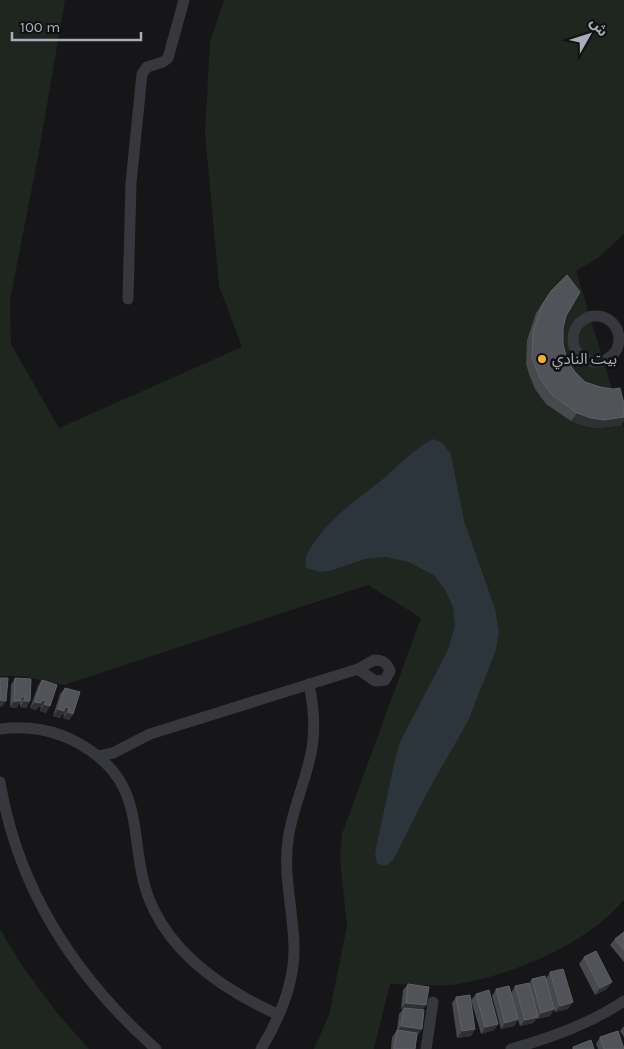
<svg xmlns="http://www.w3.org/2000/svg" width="624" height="1049" font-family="Karla,'Noto Sans Arabic',sans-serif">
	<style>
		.green { fill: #1e261f }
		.water { fill: #2c353c }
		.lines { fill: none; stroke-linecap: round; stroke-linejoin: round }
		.minor { stroke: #37383d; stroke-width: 11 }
		.wall { fill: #47494d }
		.shaded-wall { fill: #2f3033 }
		.building { fill: #525359; stroke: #5f6168 }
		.poi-dot { fill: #f2b134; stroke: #111113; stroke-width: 2 }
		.labels { text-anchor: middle; stroke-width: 5; stroke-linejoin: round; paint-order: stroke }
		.poi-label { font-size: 15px; fill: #a8adb8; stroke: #111113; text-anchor: start }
	</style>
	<rect width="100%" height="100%" fill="#161618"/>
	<path class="green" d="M 0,0 L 65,0 L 38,157 L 10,300 L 11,344 L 59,428 L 242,347 L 219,286 L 205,132 L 210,42 L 224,0 L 624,0 L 624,234 L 598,258 L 576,271 L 624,428 L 624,900 C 587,944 514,974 459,984 C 441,987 410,984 390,984 L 374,1049 L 314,1049 L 329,1015 L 347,926 L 340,859 L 342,834 L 421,618 L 368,585 L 64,685 L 21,676 L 0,676 Z
		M 0,929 L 23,967 L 58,1014 L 89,1049 L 0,1049 Z"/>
	<path class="water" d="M 434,439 L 443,443 L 451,455 L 464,521 L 495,609 L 499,632 L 496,650 L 468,721 L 428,791 L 393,860 C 387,866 384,867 377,863 L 375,853 L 395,760 L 400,742 L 448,650 L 455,626 L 453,607 L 445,590 L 435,576 L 409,562 L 386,557 L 365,559 L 330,571 L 320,572 L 306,568 C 304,559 308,550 314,543 C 331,517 358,499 382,480 C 398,466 414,448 434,439 Z"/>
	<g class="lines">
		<path class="minor" d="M 128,299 L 131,183 L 142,74 L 147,67 L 163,62 L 168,58 L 184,0
			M573 339a23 23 0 1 1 46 0a23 23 0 1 1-46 0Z
			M 374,660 C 383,660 387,663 390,671 L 385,680 L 375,681 L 358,669 Z
			M 0,729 C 27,725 56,730 80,744 C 155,787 123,847 154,910 C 178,959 230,993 279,1015
			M 99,756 L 113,753 L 150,734 L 358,669
			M 0,782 C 18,890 75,977 156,1049
			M 261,1049 C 280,1018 295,982 294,945 C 293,910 283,875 288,840 C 292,806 310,774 313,740 C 315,721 313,703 309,684
			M 426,1049 L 433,1002
			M 511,1049 C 551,1038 590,1024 624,1001"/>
	</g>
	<path class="wall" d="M 551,291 L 566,316 L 563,328 L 563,344 L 567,360 L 575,372 L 585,382 L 600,387 L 624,404 L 624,421 L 621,425 L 598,428 L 586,426 L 571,421 L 546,404 L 535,389 L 529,374 L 526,364 L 527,340 L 536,313 Z
		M 15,678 L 30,701 L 26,708 L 20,707 L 20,704 L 19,704 L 16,708 L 10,707 L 11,685 Z
		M 42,680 L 57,685 L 46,713 L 40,711 L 41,707 L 39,706 L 36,710 L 30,708 L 38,686 Z
		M 65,688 L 73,714 L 69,720 L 63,718 L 64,715 L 62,714 L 60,718 L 53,716 L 60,694 Z
		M 624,932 L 624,962 L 610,945 L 615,939 Z
		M 584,957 L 607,989 L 595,995 L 579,964 Z
		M 550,972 L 568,1009 L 555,1012 L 554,1009 L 550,1016 L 537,1019 L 537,1018 L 533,1023 L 520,1026 L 518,1020 L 514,1026 L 501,1029 L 492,996 L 496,989 L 511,993 L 515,986 L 529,984 L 532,979 L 546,979 Z
		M 408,984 L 423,1010 L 422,1029 L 417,1036 L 415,1049 L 391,1049 L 392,1037 L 397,1030 L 399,1014 L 403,1009 L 401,1009 L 403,990 Z
		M 476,994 L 498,1024 L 494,1030 L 481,1034 L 471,1000 Z
		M 456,997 L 475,1029 L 471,1036 L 457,1038 L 452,1003 Z
		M 624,1026 L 624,1037 L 620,1031 Z
		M 600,1037 L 624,1049 L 598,1049 L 596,1044 Z"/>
	<path class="shaded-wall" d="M 577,413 L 624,417 L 624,421 L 621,425 L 598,428 L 586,426 L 571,421 Z
		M 21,697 L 25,697 L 16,708 L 10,707 L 14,701 Z
		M 0,700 L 6,701 L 2,707 L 0,707 Z
		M 42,700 L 46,701 L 41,707 L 39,706 L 36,710 L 30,708 L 35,702 Z
		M 24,701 L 30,701 L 26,708 L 20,707 Z
		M 44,704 L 50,706 L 46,713 L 40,711 Z
		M 65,707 L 69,708 L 64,715 L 62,714 L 60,718 L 53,716 L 58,709 Z
		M 68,712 L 73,714 L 69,720 L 63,718 Z
		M 612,982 L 607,989 L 595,995 L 600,988 Z
		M 573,1002 L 568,1009 L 555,1012 L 560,1006 Z
		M 406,1003 L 426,1005 L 422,1012 L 404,1008 L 403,1009 L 401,1009 Z
		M 554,1009 L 550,1016 L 537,1019 L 541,1013 Z
		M 538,1017 L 533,1023 L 520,1026 L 525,1020 Z
		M 518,1019 L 514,1026 L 501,1029 L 505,1023 Z
		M 498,1024 L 494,1030 L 481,1034 L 485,1027 Z
		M 401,1026 L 422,1029 L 417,1036 L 397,1033 Z
		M 475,1029 L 471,1036 L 457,1038 L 462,1031 Z"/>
	<path class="building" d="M 567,275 L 580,292 L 566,316 L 563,328 L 563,344 L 567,360 L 575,372 L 585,382 L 600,387 L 613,389 L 620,388 L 624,404 L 624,417 L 604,420 L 591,418 L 577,413 L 552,395 L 541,380 L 535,366 L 532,356 L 533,331 L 542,305 L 551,291 Z
		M 0,678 L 8,678 L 6,701 L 0,700 Z
		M 15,678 L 31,679 L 30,701 L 24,701 L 25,697 L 21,697 L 21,701 L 14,701 Z
		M 42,680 L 57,685 L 50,706 L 44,704 L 46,701 L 42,700 L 41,703 L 35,702 Z
		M 65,688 L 80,692 L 73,714 L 68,712 L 69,708 L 65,707 L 64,711 L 58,709 Z
		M 624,932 L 624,950 L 615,939 Z
		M 596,951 L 612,982 L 600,988 L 584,957 Z
		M 563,969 L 573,1002 L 560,1006 L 550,972 Z
		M 545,976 L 554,1009 L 541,1013 L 532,979 Z
		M 529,983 L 538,1017 L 525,1020 L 515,986 Z
		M 408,984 L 429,987 L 426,1005 L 406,1003 Z
		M 509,986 L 518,1019 L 505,1023 L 496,989 Z
		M 489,990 L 498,1024 L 485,1027 L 476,994 Z
		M 470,995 L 475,1029 L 462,1031 L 456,997 Z
		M 404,1008 L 424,1010 L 422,1029 L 401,1026 Z
		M 397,1030 L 417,1033 L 415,1049 L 394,1049 Z
		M 618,1031 L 624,1049 L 604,1049 L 600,1037 Z
		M 591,1040 L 594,1049 L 573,1049 L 573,1047 Z"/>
	<circle class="poi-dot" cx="542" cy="359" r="5"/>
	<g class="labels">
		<g class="poi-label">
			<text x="552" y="364">بيت النادي</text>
		</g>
	</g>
	<g transform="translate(589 35) rotate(51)" stroke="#111113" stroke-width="4" paint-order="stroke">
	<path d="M0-4L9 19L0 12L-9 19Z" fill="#a8adb8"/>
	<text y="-8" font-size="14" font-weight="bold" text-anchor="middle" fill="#a8adb8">ش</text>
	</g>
	<path d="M12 32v8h129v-8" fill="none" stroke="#a8adb8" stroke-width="2.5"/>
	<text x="20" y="32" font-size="15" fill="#a8adb8" stroke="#111113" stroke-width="4" paint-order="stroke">100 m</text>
</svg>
